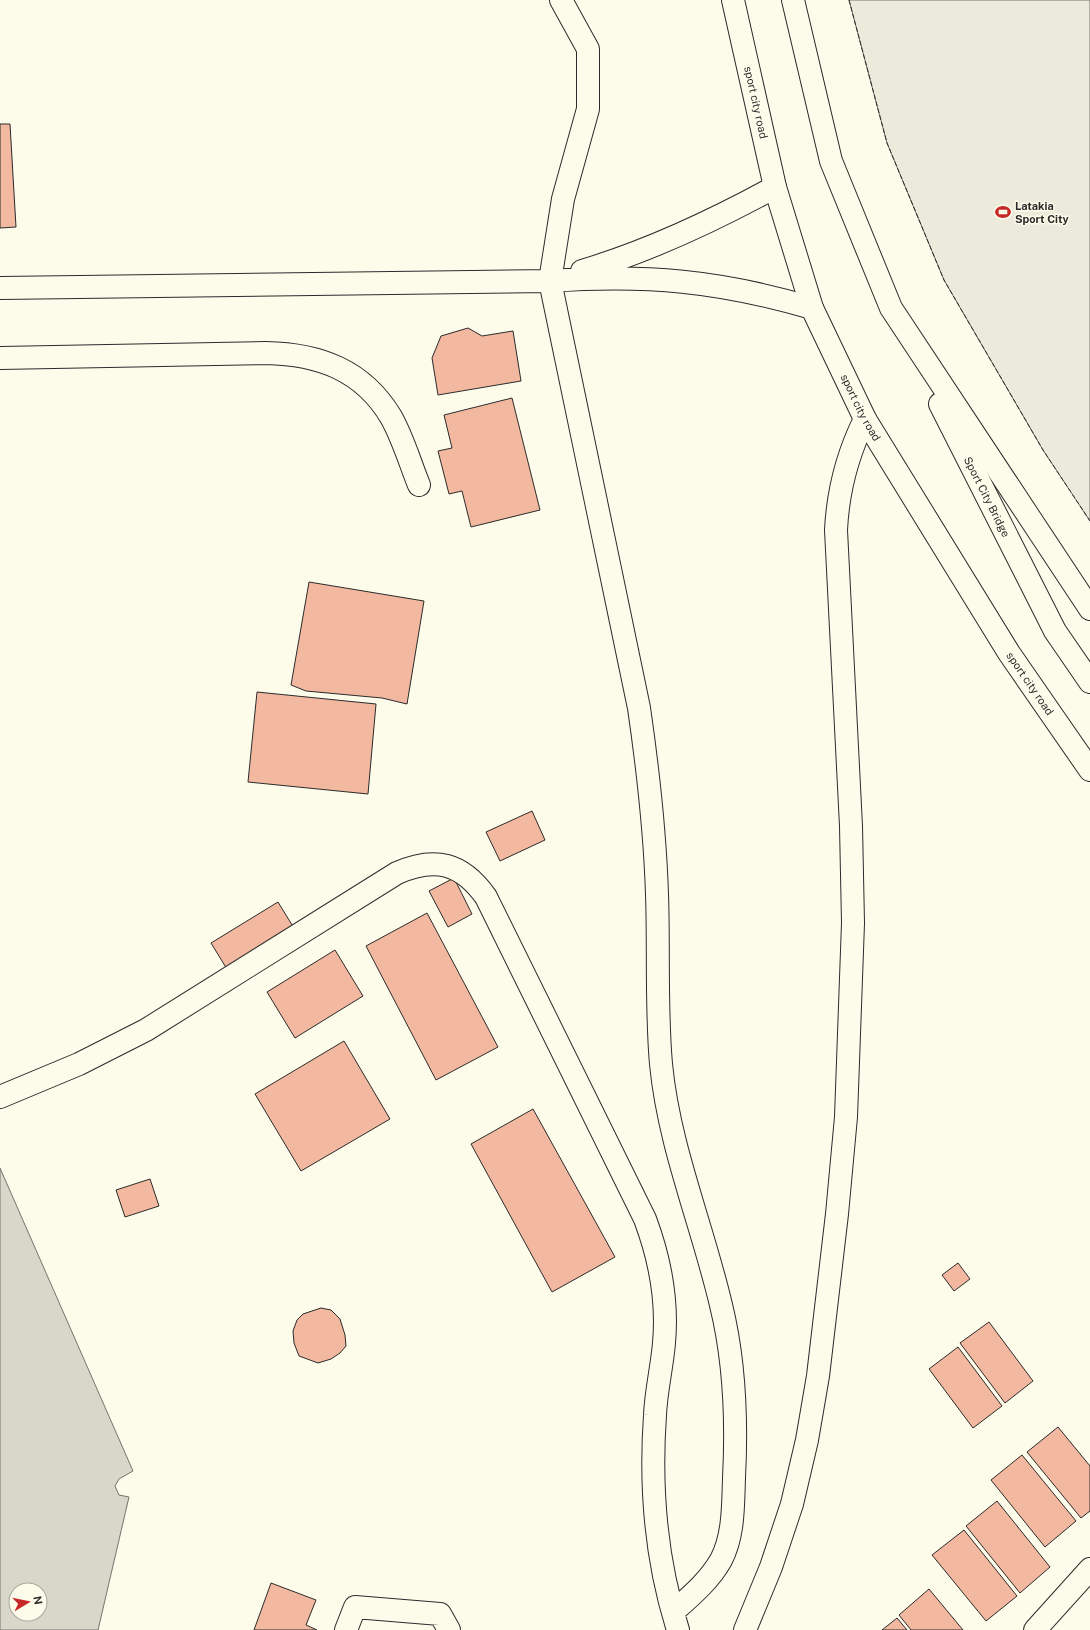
<svg xmlns="http://www.w3.org/2000/svg" width="1090" height="1630" font-family="'Public Sans',sans-serif">
	<style>
		.green { fill: #ecebdb; stroke: #74746e }
		.water { fill: #d8d7c9; stroke: #74746e; fill-rule: evenodd }
		.building { fill: #f2b8a0; stroke: #2b2b2b }
		.lines { fill: none; stroke-linecap: round; stroke-linejoin: round }
		.minor-casing { stroke: #2b2b2b; stroke-width: 24 }
		.major-casing { stroke: #2b2b2b; stroke-width: 24 }
		.minor { stroke: #fdfbea; stroke-width: 22 }
		.major { stroke: #fdfbea; stroke-width: 22 }
		.fence { stroke: #2b2b2b; stroke-width: 1; stroke-dasharray: 5 2; stroke-linecap: butt }
		.labels { text-anchor: middle; stroke-width: 3; stroke-linejoin: round; paint-order: stroke }
		.street-label { font-size: 11px; fill: #2b2b2b; stroke: #fdfbea }
		.poi-label { font-size: 11px; font-weight: bold; fill: #2b2b2b; stroke: #fdfbea; text-anchor: start }
	</style>
	<rect width="100%" height="100%" fill="#fdfbea"/>
	<path class="green" d="M 849,0 L 1090,0 L 1090,521 L 1043,450 L 944,280 L 887,143 Z"/>
	<path class="water" d="M 0,1168 L 133,1471 L 119,1479 L 115,1486 L 119,1495 L 129,1497 L 98,1630 L 0,1630 ZM 16,1590 L 40,1590 L 40,1614 L 16,1614 Z"/>
	<path class="building" d="M 0,124 L 10,124 L 16,227 L 0,228 Z
		M 468,328 L 482,336 L 513,331 L 521,381 L 438,395 L 432,358 L 441,336 Z
		M 512,398 L 540,510 L 471,527 L 462,491 L 449,494 L 438,451 L 452,448 L 444,415 Z
		M 309,582 L 424,601 L 407,704 L 382,698 L 306,691 L 291,685 Z
		M 257,692 L 376,704 L 368,794 L 248,782 Z
		M 532,811 L 545,840 L 500,861 L 486,832 Z
		M 454,878 L 472,914 L 448,927 L 429,891 Z
		M 278,902 L 297,933 L 230,974 L 211,943 Z
		M 427,913 L 498,1047 L 436,1080 L 366,946 Z
		M 335,950 L 363,996 L 295,1038 L 267,992 Z
		M 344,1041 L 390,1119 L 301,1171 L 255,1094 Z
		M 533,1109 L 615,1257 L 552,1292 L 471,1144 Z
		M 150,1179 L 159,1206 L 125,1217 L 116,1190 Z
		M 958,1263 L 970,1279 L 954,1291 L 942,1275 Z
		M 321,1308 L 331,1310 L 340,1319 L 345,1335 L 346,1346 L 340,1353 L 331,1359 L 318,1363 L 299,1356 L 294,1343 L 293,1331 L 297,1320 L 303,1314 Z
		M 989,1322 L 1033,1381 L 1005,1403 L 960,1343 Z
		M 958,1347 L 1002,1406 L 973,1428 L 929,1369 Z
		M 1058,1427 L 1090,1466 L 1090,1511 L 1081,1518 L 1027,1452 Z
		M 1022,1455 L 1076,1521 L 1045,1547 L 991,1480 Z
		M 997,1501 L 1050,1567 L 1020,1593 L 966,1526 Z
		M 964,1530 L 1017,1596 L 986,1621 L 932,1555 Z
		M 271,1583 L 316,1600 L 306,1625 L 317,1630 L 254,1630 Z
		M 929,1589 L 963,1630 L 911,1630 L 899,1615 Z
		M 897,1618 L 907,1630 L 882,1630 Z"/>
	<g class="lines">
		<defs>
			<path id="minor" d="M 561,0 L 588,49 L 588,109 L 563,199 L 550,281 L 639,708 C 648,770 655,832 657,894 C 659,951 656,1008 661,1064 C 669,1147 702,1224 721,1305 C 735,1362 737,1420 734,1478 C 733,1505 734,1535 721,1560 C 709,1581 691,1596 673,1612
				M 582,271 C 649,251 713,221 775,187
				M 0,288 L 550,281 C 646,274 720,281 812,308
				M 0,358 L 266,353 C 319,354 363,370 391,417 C 403,438 410,463 419,485
				M 0,1097 L 79,1064 L 146,1030 L 397,873 C 435,856 462,863 486,897 L 645,1219 C 660,1259 668,1299 664,1343 C 662,1367 656,1391 655,1415 C 650,1486 656,1561 678,1630
				M 346,1630 L 355,1607 L 440,1614 L 449,1630
				M 745,1630 L 771,1567 L 792,1504 L 807,1440 L 818,1376 L 837,1214 L 846,1117 L 853,923 L 851,826 L 836,530 C 838,490 847,455 865,419
				M 1035,1630 L 1090,1569"/>
			<g id="major">
				<path id="s1" d="M 733,0 L 775,187 L 812,308 L 865,419 L 1009,653 L 1090,770"/>
				<path d="M 793,0 L 831,161 L 891,308 L 1090,609"/>
				<path id="s2" d="M 940,404 L 1055,631 L 1090,682"/>
			</g>
		</defs>
		<use href="#minor" class="minor-casing"/>
		<use href="#major" class="major-casing"/>
		<use href="#minor" class="minor"/>
		<use href="#major" class="major"/>
		<path class="fence" d="M 849,0 L 887,143 L 944,280 L 1043,450 L 1090,521"/>
	</g>
	<defs>
		<symbol id="stadium-bare" viewBox="-9 -9 18 18"><path d="M0-5a6.5 5 0 1 0 0 10a6.5 5 0 1 0 0-10ZM-3.5-1.8h7v3.6h-7Z" fill="#c62828" stroke="#fdfbea" stroke-width="2.5" paint-order="stroke"/></symbol>
	</defs>
	<g fill-rule="evenodd">
		<use href="#stadium-bare" x="992" y="201" width="22" height="22"/>
	</g>
	<g class="labels">
		<g class="street-label">
			<text dy="4" stroke="none"><textPath href="#s1" startOffset="105">sport city road</textPath></text>
			<text dy="4" stroke="none"><textPath href="#s1" startOffset="429">sport city road</textPath></text>
			<text dy="4" stroke="none"><textPath href="#s2" startOffset="104">Sport City Bridge</textPath></text>
			<text dy="4" stroke="none"><textPath href="#s1" startOffset="753">sport city road</textPath></text>
		</g>
		<g class="poi-label">
			<text x="1015" y="210">Latakia<tspan x="1015" dy="13">Sport City</tspan></text>
		</g>
	</g>
	<g transform="translate(28 1602) rotate(80)"><circle r="19" fill="#fdfbea" stroke="#a9a89e"/>
	<path d="M0-3L7 15L0 10L-7 15Z" fill="#c62828"/>
	<text y="-6" font-size="11" font-weight="bold" text-anchor="middle" fill="#2b2b2b">N</text>
	</g>
</svg>
